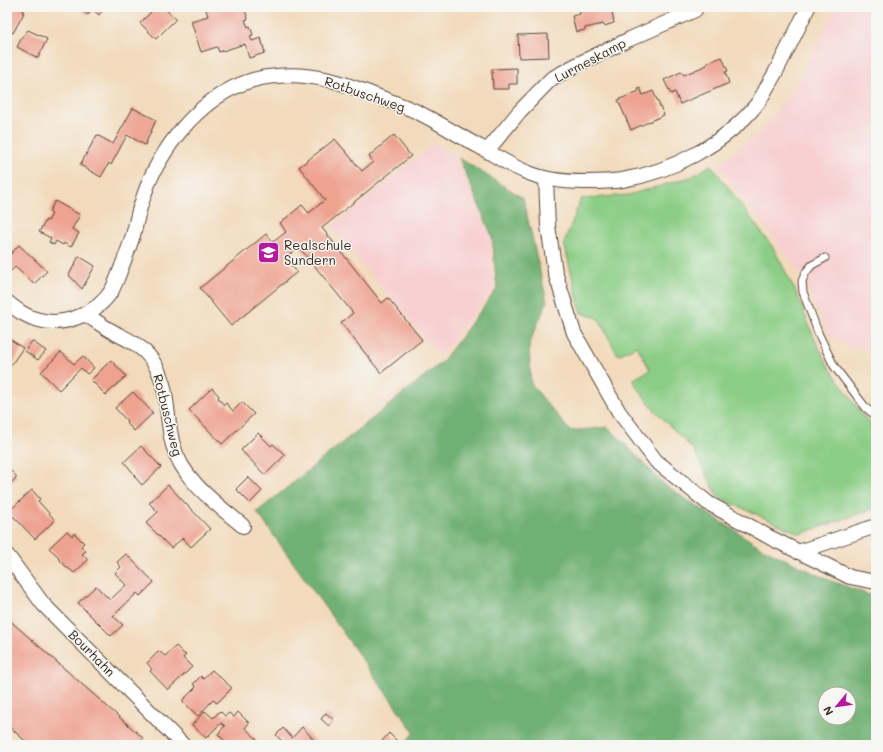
<svg xmlns="http://www.w3.org/2000/svg" width="883" height="752" font-family="Mali,sans-serif">
	<style>
		.built { fill: #f7cfd0 }
		.green { fill: #8bcd85; stroke: #637c52 }
		.forest { fill: #70b072; stroke: #566d48; fill-rule: evenodd }
		.building { fill: #eea290 }
		.lines { fill: none; stroke-linecap: round; stroke-linejoin: round }
		.service-casing { stroke: #564436; stroke-width: 9 }
		.minor-casing { stroke: #564436; stroke-width: 16 }
		.service { stroke: #fff; stroke-width: 7 }
		.minor { stroke: #fff; stroke-width: 14 }
		.labels { text-anchor: middle; stroke-width: 3; stroke-linejoin: round; paint-order: stroke }
		.street-label { font-size: 13px; fill: #3b2a1e; stroke: #f6f6f2 }
		.poi-label { font-size: 13px; fill: #3b2a1e; stroke: #f6f6f2; text-anchor: start }
	</style>
	<rect width="100%" height="100%" fill="#f6f6f2"/>
	<filter id="ink" filterUnits="userSpaceOnUse"><feTurbulence type="fractalNoise" baseFrequency=".025" numOctaves="2"/><feDisplacementMap in="SourceGraphic" scale="8" xChannelSelector="R" yChannelSelector="G"/><feConvolveMatrix kernelMatrix="1 2 1 2 8 2 1 2 1" color-interpolation-filters="sRGB"/></filter>
	<filter id="wash" filterUnits="userSpaceOnUse"><feTurbulence type="fractalNoise" baseFrequency=".012" numOctaves="4" result="noise"/><feDisplacementMap in="SourceGraphic" scale="16" xChannelSelector="R" yChannelSelector="G"/><feGaussianBlur stdDeviation="0.9" result="paint"/><feColorMatrix in="noise" values="0 0 0 0 0 0 0 0 0 0 0 0 0 0 0 0 0 1.4 0 .05"/><feComposite in="paint" operator="in"/></filter>
	<g filter="url(#wash)">
		<rect width="100%" height="100%" fill="#f2dabb"/>
		<path class="built" d="M 836,7 L 876,7 L 876,127 L 872,130 L 876,135 L 876,270 L 872,273 L 876,278 L 876,351 L 847,346 L 827,333 L 801,274 L 718,165 L 762,130 L 799,82 Z
			M 434,143 L 454,155 L 490,236 L 494,289 L 440,356 L 331,227 Z"/>
		<path class="green" d="M 711,165 L 774,249 L 796,292 L 815,340 L 829,367 L 864,417 L 876,428 L 876,508 L 800,534 L 718,497 L 693,449 L 653,409 L 632,380 L 650,370 L 637,346 L 618,355 L 598,318 L 581,313 L 564,243 L 581,199 L 628,195 L 691,177 Z"/>
		<path class="forest" d="M 459,158 L 523,198 L 547,302 L 529,344 L 531,384 L 570,431 L 608,427 L 666,486 L 762,548 L 831,581 L 867,594 L 876,596 L 876,745 L 404,745 L 414,732 L 257,512 L 442,362 L 497,289 L 492,236 ZM 825,694 L 849,694 L 849,718 L 825,718 Z"/>
		<g id="blocks">
			<path class="building" d="M 7,7 L 25,7 L 22,13 L 24,13 L 13,33 L 7,31 Z
				M 77,7 L 105,7 L 99,15 L 92,9 L 88,15 Z
				M 146,7 L 165,7 L 164,8 L 176,19 L 156,39 L 140,23 L 151,12 Z
				M 205,7 L 244,7 L 248,19 L 245,20 L 248,27 L 250,26 L 253,35 L 250,36 L 252,41 L 261,38 L 265,53 L 249,58 L 245,44 L 219,52 L 217,47 L 201,52 L 191,21 L 208,16 Z
				M 579,7 L 611,7 L 614,23 L 604,26 L 603,24 L 585,28 L 585,30 L 576,32 L 572,16 L 580,14 Z
				M 28,30 L 47,39 L 38,58 L 17,47 L 22,37 Z
				M 548,34 L 549,57 L 519,58 L 518,35 Z
				M 722,57 L 728,71 L 725,72 L 729,83 L 680,104 L 675,92 L 671,94 L 664,80 L 681,72 L 684,75 L 707,65 L 707,63 Z
				M 517,68 L 517,84 L 509,84 L 509,89 L 493,89 L 492,69 Z
				M 640,88 L 643,95 L 653,91 L 664,115 L 631,130 L 618,100 L 639,91 L 638,89 Z
				M 133,108 L 156,120 L 145,145 L 127,135 L 111,165 L 109,163 L 101,177 L 80,165 L 97,135 L 113,144 Z
				M 394,135 L 411,156 L 322,228 L 382,303 L 388,298 L 422,340 L 381,373 L 341,323 L 353,313 L 299,247 L 285,258 L 297,272 L 231,326 L 200,288 L 266,234 L 273,242 L 286,232 L 280,223 L 302,205 L 309,213 L 325,200 L 299,167 L 335,139 L 362,171 L 373,162 L 369,156 Z
				M 55,201 L 80,215 L 72,229 L 79,233 L 71,247 L 64,243 L 63,245 L 56,241 L 54,245 L 49,242 L 51,238 L 39,232 L 46,220 L 48,221 L 52,214 L 49,212 Z
				M 19,245 L 47,271 L 34,284 L 15,267 L 11,271 L 7,268 L 7,258 Z
				M 79,256 L 95,266 L 82,289 L 69,275 Z
				M 7,337 L 23,348 L 9,368 L 7,367 Z
				M 32,341 L 46,351 L 38,360 L 25,351 Z
				M 61,352 L 74,364 L 83,356 L 94,368 L 87,374 L 81,368 L 59,390 L 41,372 Z
				M 111,360 L 126,376 L 106,395 L 91,380 Z
				M 212,388 L 219,396 L 218,398 L 224,405 L 226,403 L 233,411 L 242,402 L 254,414 L 222,444 L 189,410 Z
				M 133,392 L 153,413 L 134,431 L 126,422 L 127,421 L 115,408 Z
				M 258,433 L 271,446 L 273,444 L 285,455 L 265,475 L 241,450 Z
				M 141,446 L 161,467 L 142,485 L 134,476 L 135,475 L 124,462 Z
				M 7,467 L 17,477 L 7,487 Z
				M 248,477 L 262,491 L 250,503 L 236,489 Z
				M 168,485 L 210,529 L 191,547 L 183,538 L 171,548 L 146,523 L 158,512 L 149,503 Z
				M 32,490 L 40,499 L 38,501 L 55,520 L 35,539 L 14,517 L 13,517 L 8,512 Z
				M 67,531 L 72,536 L 74,533 L 84,543 L 81,546 L 86,551 L 82,554 L 88,560 L 74,573 L 68,568 L 67,568 L 58,558 L 59,557 L 49,548 Z
				M 126,554 L 154,582 L 140,596 L 137,593 L 113,616 L 123,625 L 111,636 L 78,603 L 96,586 L 110,600 L 126,585 L 115,573 L 121,567 L 117,562 Z
				M 7,618 L 143,738 L 137,745 L 30,745 L 7,725 Z
				M 176,646 L 184,654 L 186,655 L 183,658 L 192,667 L 168,690 L 150,671 L 152,669 L 147,663 L 159,651 L 165,656 Z
				M 212,670 L 232,688 L 217,703 L 213,700 L 198,716 L 182,701 L 196,687 L 193,684 L 201,676 L 203,679 Z
				M 205,711 L 213,718 L 220,711 L 225,716 L 229,713 L 234,717 L 238,712 L 249,723 L 245,728 L 257,739 L 252,745 L 225,745 L 226,742 L 218,734 L 225,726 L 221,723 L 206,738 L 192,725 Z
				M 326,713 L 334,720 L 329,726 L 321,719 Z
				M 302,727 L 319,745 L 286,745 L 276,735 L 283,728 L 292,738 Z
				M 389,733 L 397,741 L 394,745 L 386,745 L 382,741 Z"/>
		</g>
	</g>
	<g filter="url(#ink)">
		<use href="#blocks" fill-opacity="0" stroke="#564436" stroke-width="1"/>
		<g class="lines">
			<defs>
				<path id="service" d="M 825,258 L 812,265 L 806,272 L 802,281 L 803,292 L 819,335 L 834,366 L 866,408 L 876,416"/>
				<path id="minor" d="M 487,151 L 520,111 L 551,79 L 578,64 L 630,39 L 695,10
					M 546,179 L 548,226 L 555,272 L 574,333 L 619,412 L 656,461 L 708,503 L 771,538 L 850,577 L 876,582
					M 7,302 C 17,310 26,317 39,320 C 65,327 98,313 112,290 C 115,284 118,277 120,271 C 124,261 128,251 131,241 C 135,231 136,221 139,211 C 143,198 147,184 154,171 C 178,125 221,79 277,76 C 294,74 317,77 334,81 C 346,84 358,89 369,93 C 384,99 399,104 413,110 C 437,121 459,136 482,148 C 496,156 509,165 524,171 C 543,180 564,182 585,182 C 597,182 610,182 622,180 C 671,172 725,144 757,104 C 763,96 767,86 773,77 C 785,54 797,31 808,7
					M 85,314 C 93,319 100,324 108,329 C 125,339 140,343 152,360 C 170,385 165,417 173,445 C 182,480 217,504 243,526
					M 798,552 L 876,526
					M 7,555 L 43,604 L 183,745"/>
			</defs>
			<use href="#service" class="service-casing"/>
			<use href="#minor" class="minor-casing"/>
			<use href="#service" class="service"/>
			<use href="#minor" class="minor"/>
		</g>
	</g>
	<defs>
		<symbol id="school-square" viewBox="-11 -11 22 22"><rect x="-9" y="-9" width="18" height="18" rx="4" fill="#b5179e" stroke="#f6f6f2"/><path d="M0-5L7-2L0 1L-7-2ZM-4 1L0 2.5L4 1V4Q0 6-4 4Z" fill="#fff"/></symbol>
	</defs>
	<g fill-rule="evenodd">
		<use href="#school-square" x="256" y="240" width="25" height="25"/>
	</g>
	<g class="labels">
		<g class="street-label">
			<text transform="translate(590 60) rotate(-28)" y="5">Lurmeskamp</text>
			<text transform="translate(365 94) rotate(19)" y="5">Rotbuschweg</text>
			<text transform="translate(168 415) rotate(76)" y="5">Rotbuschweg</text>
			<text transform="translate(92 653) rotate(45)" y="5">Bourhahn</text>
		</g>
		<g class="poi-label">
			<text x="284" y="250">Realschule<tspan x="284" dy="15">Sundern</tspan></text>
		</g>
	</g>
	<rect width="883" height="752" fill="none" stroke="#f6f6f2" stroke-width="24"/>
	<g transform="translate(837 706) rotate(241)"><circle r="19" fill="#f6f6f2" stroke="#aba49d"/>
	<path d="M0-3L7 15L0 10L-7 15Z" fill="#b5179e"/>
	<text y="-6" font-size="11" font-weight="bold" text-anchor="middle" fill="#3b2a1e">N</text>
	</g>
</svg>
